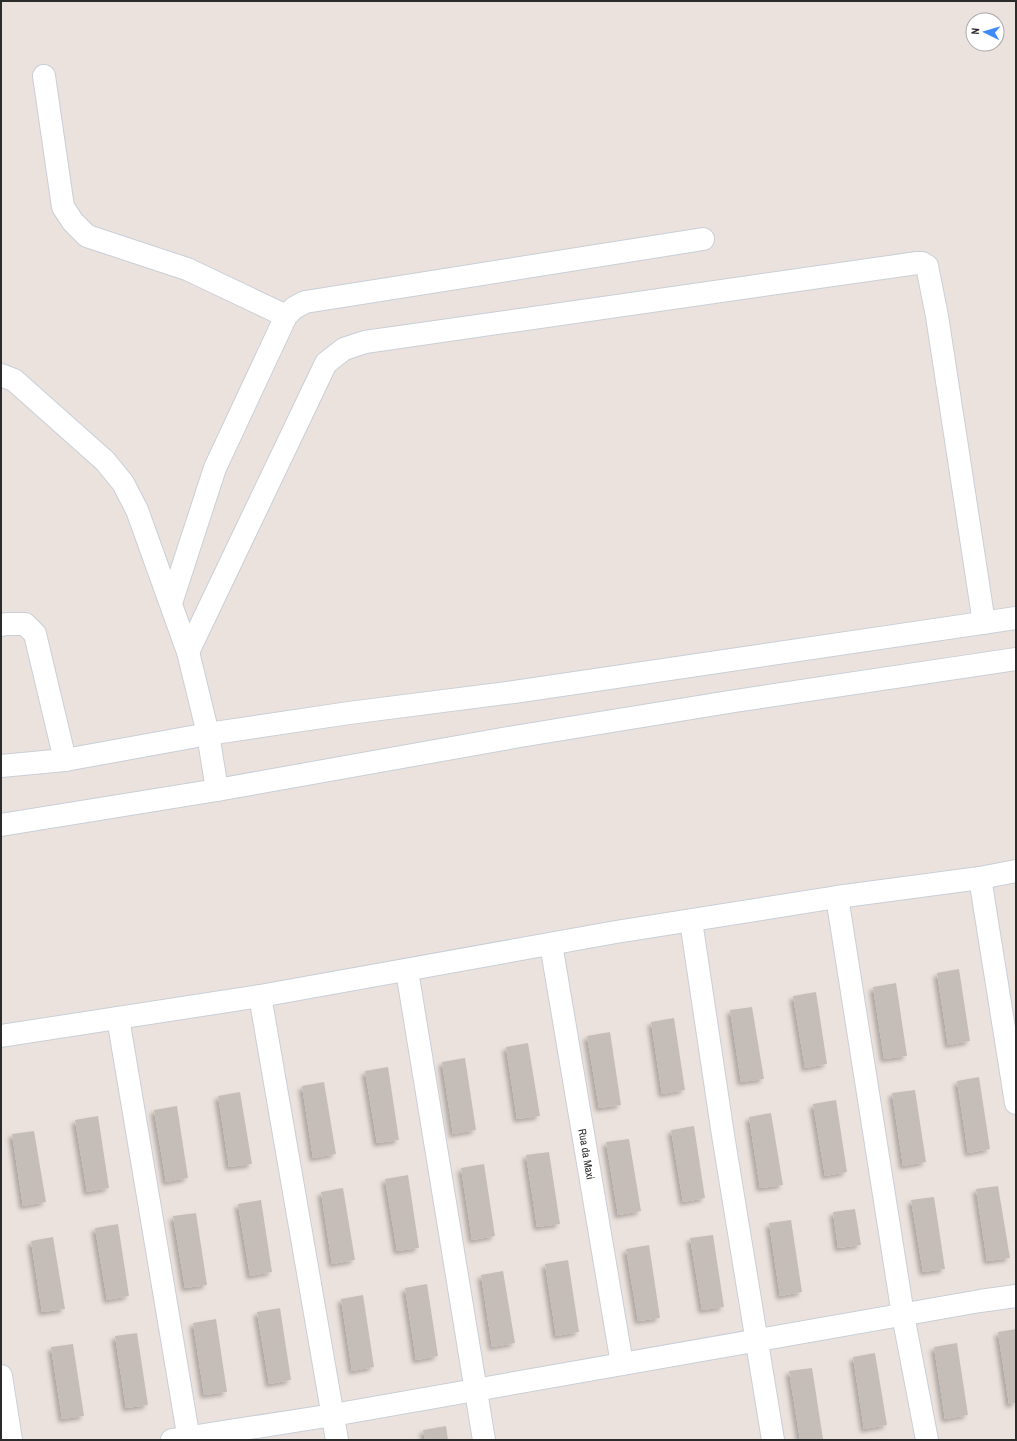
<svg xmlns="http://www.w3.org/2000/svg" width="1017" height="1441" font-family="'Archivo Narrow',sans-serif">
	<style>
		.building { fill: #c5beb8; filter: url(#shadow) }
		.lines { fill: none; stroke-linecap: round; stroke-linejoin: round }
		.minor-casing { stroke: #c8cfd8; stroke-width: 24 }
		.minor { stroke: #fff; stroke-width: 22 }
		.labels { text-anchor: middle; stroke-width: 3; stroke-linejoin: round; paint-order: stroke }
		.street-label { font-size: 11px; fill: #2b2b2b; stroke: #fff }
	</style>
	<defs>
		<filter id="shadow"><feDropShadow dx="-3.5" dy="3.5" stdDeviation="2" flood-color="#0004"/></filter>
	</defs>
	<rect width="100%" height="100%" fill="#ece2dd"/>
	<path class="building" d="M 959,969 L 970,1041 L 948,1045 L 937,973 Z
		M 896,983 L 907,1056 L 884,1059 L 873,987 Z
		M 816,992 L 827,1064 L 805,1068 L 793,996 Z
		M 752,1007 L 764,1079 L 741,1082 L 730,1010 Z
		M 674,1018 L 685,1090 L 662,1094 L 651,1022 Z
		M 610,1032 L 621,1105 L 599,1108 L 587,1036 Z
		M 528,1043 L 540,1116 L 517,1119 L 506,1047 Z
		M 465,1058 L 476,1130 L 453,1134 L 442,1062 Z
		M 388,1067 L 399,1140 L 377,1143 L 365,1071 Z
		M 979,1077 L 990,1149 L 968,1153 L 957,1081 Z
		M 324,1082 L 336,1154 L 313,1158 L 302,1086 Z
		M 915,1090 L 926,1162 L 903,1166 L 892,1093 Z
		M 240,1092 L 252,1164 L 229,1167 L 218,1096 Z
		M 836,1100 L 847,1172 L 825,1176 L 813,1104 Z
		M 177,1106 L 188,1178 L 166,1182 L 154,1110 Z
		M 771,1113 L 783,1185 L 760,1188 L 749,1117 Z
		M 98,1116 L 109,1188 L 87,1192 L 75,1120 Z
		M 694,1126 L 705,1198 L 683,1202 L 671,1130 Z
		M 34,1131 L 46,1202 L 23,1206 L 12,1134 Z
		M 629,1139 L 641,1211 L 618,1215 L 606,1142 Z
		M 549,1152 L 560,1224 L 537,1227 L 526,1155 Z
		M 484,1164 L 495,1236 L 472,1240 L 461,1168 Z
		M 408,1175 L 419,1248 L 397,1251 L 385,1179 Z
		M 998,1186 L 1010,1258 L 987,1261 L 976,1189 Z
		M 343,1188 L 355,1260 L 332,1264 L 321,1192 Z
		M 934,1197 L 945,1269 L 923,1272 L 911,1200 Z
		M 261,1200 L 272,1272 L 250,1276 L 238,1204 Z
		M 855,1209 L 861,1245 L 838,1248 L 833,1212 Z
		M 196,1213 L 207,1285 L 185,1288 L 173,1216 Z
		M 791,1220 L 802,1292 L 780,1296 L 769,1223 Z
		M 118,1224 L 129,1296 L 107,1300 L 95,1228 Z
		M 713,1235 L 724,1307 L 702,1310 L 690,1238 Z
		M 53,1237 L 65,1309 L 42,1312 L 31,1241 Z
		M 649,1245 L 660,1318 L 638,1321 L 626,1249 Z
		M 568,1260 L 579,1332 L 556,1336 L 545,1264 Z
		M 503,1271 L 515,1343 L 492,1347 L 481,1275 Z
		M 427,1284 L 438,1356 L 416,1360 L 405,1288 Z
		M 363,1295 L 374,1367 L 352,1371 L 341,1299 Z
		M 280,1308 L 291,1380 L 269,1384 L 257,1312 Z
		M 216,1319 L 227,1392 L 204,1395 L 193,1323 Z
		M 1016,1329 L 1016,1403 L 1009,1404 L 998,1332 Z
		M 137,1333 L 148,1405 L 126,1408 L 115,1336 Z
		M 957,1343 L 968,1415 L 945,1419 L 934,1347 Z
		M 73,1344 L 84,1416 L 62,1419 L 51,1347 Z
		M 875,1353 L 887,1425 L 864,1429 L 853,1357 Z
		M 812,1368 L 823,1439 L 800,1440 L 789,1371 Z
		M 446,1426 L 448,1440 L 425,1440 L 423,1430 Z"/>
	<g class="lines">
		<defs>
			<g id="minor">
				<path d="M 44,76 L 63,207 L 73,222 L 87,236 L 187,269 L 286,316"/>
				<path d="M 1,375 L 14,380 L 105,461 L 123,483 L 137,510 L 188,652 L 208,734 L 217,790"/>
				<path d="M 171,603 L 215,468 L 286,316 L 294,308 L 305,302 L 703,239"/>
				<path d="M 1,625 L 7,624 L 25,624 L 35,634 L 65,760"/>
				<path d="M 188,652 L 326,363 L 344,349 L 365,342 L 917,263 L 922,263 L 927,266 L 937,316 L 984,623"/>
				<path d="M 1,766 L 65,760 L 208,734 L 349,713 L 514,692 L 1016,618"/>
				<path d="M 1,825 L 217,790 L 520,736 L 735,701 L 1016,659"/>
				<path d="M 980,878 L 1016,1103"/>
				<path d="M 837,897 L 903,1315 L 927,1440"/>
				<path d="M 691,921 L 723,1135 L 773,1440"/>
				<path id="s1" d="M 551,944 L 622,1364"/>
				<path d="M 407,971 L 484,1440"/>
				<path d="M 260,996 L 337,1440"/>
				<path d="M 118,1018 L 189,1440"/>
				<path d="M 1,1036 L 260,996 L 616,932 L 837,897 L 980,878 L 1016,871"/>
				<path d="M 1,1376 L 11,1440"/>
				<path d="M 172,1440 L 333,1415 L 980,1301 L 1016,1296"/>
			</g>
		</defs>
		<use href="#minor" class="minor-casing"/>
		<use href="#minor" class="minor"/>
	</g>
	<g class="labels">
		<g class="street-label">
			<text dy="4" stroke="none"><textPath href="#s1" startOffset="213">Rua da Maxi</textPath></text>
		</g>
	</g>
	<rect width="1017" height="1441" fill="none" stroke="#2b2b2b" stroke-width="4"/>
	<g transform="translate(985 32) rotate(275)"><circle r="19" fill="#ffffff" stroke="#aaaaaa"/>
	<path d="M0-3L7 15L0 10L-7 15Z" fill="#3e8bf8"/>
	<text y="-6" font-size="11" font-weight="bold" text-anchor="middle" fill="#2b2b2b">N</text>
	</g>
</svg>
